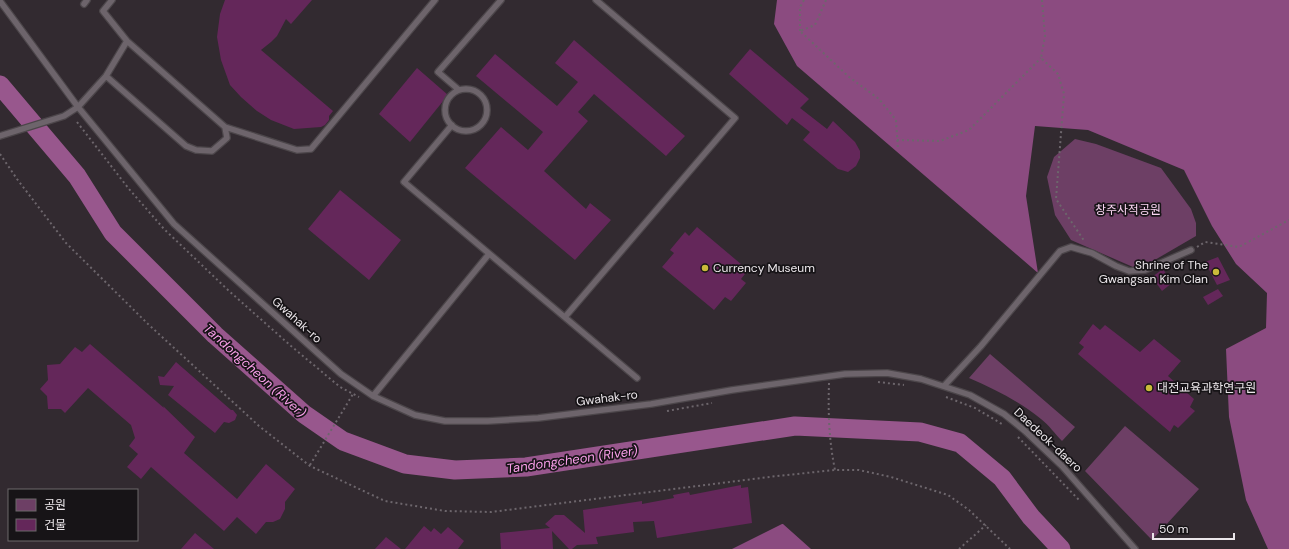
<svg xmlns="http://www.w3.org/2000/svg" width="1289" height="549" font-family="'DM Sans','Noto Sans KR',sans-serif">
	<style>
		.green { fill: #6d3f65 }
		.forest { fill: #8b4b80 }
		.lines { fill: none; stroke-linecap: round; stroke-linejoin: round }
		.river { stroke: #98578d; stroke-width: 19 }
		.building { fill: #64275a }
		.service-casing { stroke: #4c464a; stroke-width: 8 }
		.path { stroke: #6d666c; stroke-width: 2; stroke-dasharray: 2 3; stroke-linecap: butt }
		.service { stroke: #6d646b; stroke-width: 5.5 }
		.poi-dot { fill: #caba3a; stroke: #171417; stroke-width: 1.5 }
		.labels { text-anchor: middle; stroke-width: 3.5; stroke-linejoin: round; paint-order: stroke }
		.park-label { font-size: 12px; fill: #fbd5f3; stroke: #171417 }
		.poi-label { font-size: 12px; fill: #ebe6ea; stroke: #171417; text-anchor: start }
		.street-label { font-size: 12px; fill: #ebe6ea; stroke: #171417 }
		.water-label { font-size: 13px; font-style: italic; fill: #fa9fea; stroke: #171417 }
	</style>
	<rect width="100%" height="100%" fill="#322a30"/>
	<path class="green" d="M 1075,139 L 1096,144 L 1161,168 L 1191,209 L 1196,223 L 1196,236 L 1153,261 L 1133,267 L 1071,240 L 1055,215 L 1047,177 L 1054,157 Z
		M 990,354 L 1075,427 L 1062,441 C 1055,434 1049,425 1041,419 C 1019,401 994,389 969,378 Z
		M 1125,426 L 1199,489 L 1152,540 L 1085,471 Z"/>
	<path class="forest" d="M 777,0 L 1289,0 L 1289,549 L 1268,549 L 1246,500 L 1229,417 L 1226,349 L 1266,328 L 1267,293 L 1236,264 L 1212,226 L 1184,170 L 1088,130 L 1035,126 L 1026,196 L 1038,273 L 797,66 L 774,24 Z
		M 783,524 L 811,549 L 732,549 L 782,524 Z"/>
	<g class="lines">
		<path class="river" d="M 0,85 L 77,176 L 113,233 L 215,335 L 304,414 L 343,441 L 405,464 L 455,470 L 526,467 L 795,426 L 920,432 L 960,443 L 1002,478 L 1031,517 L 1061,549"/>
	</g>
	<path class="building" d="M 225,0 L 312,0 L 291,24 L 286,19 L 277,36 L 271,42 L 261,50 L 333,111 L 329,116 L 329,120 L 325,125 L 321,127 L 294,129 L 271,120 L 257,111 L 241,97 L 230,85 L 221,60 L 217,37 L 220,14 Z
		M 574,40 L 685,136 L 666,156 L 594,94 L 578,112 L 588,121 L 544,171 L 586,209 L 590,203 L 611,220 L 575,260 L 465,168 L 501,127 L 528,150 L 543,132 L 476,76 L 495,54 L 557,106 L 578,82 L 555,63 Z
		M 750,49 L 809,99 L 800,108 L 827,129 L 833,121 L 855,142 L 860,151 L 860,158 L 856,166 L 848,172 L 838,169 L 803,140 L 810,132 L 792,118 L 787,125 L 729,74 Z
		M 417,68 L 448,95 L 410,142 L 379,114 Z
		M 340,190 L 401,240 L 369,280 L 308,229 Z
		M 697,227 L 748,270 L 741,279 L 746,283 L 731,301 L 725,297 L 714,310 L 662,267 L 674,253 L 670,250 L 685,232 L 689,236 Z
		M 1218,257 L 1230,280 L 1217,285 L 1205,262 Z
		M 1163,269 L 1172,283 L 1162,291 L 1152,277 Z
		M 1218,289 L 1223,296 L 1208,305 L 1203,297 Z
		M 1093,324 L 1100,330 L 1105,325 L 1140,352 L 1154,339 L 1181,361 L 1168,376 L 1194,399 L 1190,407 L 1195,411 L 1178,428 L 1174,425 L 1170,432 L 1078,354 L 1084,347 L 1079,343 Z
		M 90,344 L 164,408 L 163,406 L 195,437 L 184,453 L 237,499 L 266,464 L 295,489 L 285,502 L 285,509 L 280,519 L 273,522 L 266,522 L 256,534 L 237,517 L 224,531 L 151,467 L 141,479 L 127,467 L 138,454 L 129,446 L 135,438 L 131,425 L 88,388 L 65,413 L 61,409 L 48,409 L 47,396 L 40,389 L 48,380 L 47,365 L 60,364 L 75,347 L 82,352 Z
		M 176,362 L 231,410 L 233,410 L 237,415 L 235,420 L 229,423 L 224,422 L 215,433 L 168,395 L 174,386 L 160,385 L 158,376 L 164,377 Z
		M 741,485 L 741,488 L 748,487 L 752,523 L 657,538 L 654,521 L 633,522 L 634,532 L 596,537 L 598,544 L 577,545 L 572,549 L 569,549 L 552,531 L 553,549 L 501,549 L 500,533 L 550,528 L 545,524 L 555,515 L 564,515 L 585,533 L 583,510 L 642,501 L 642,504 L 674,498 L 673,495 L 689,492 L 690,495 Z
		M 424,526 L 431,532 L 434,528 L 441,534 L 448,527 L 464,541 L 458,549 L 405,549 Z
		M 195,533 L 214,549 L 181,549 Z
		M 386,537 L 401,549 L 375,549 Z"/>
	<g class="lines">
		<defs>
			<path id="service" d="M 112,0 L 103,11 L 127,41 L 225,127 L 297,150 L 311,149 L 435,0
				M 0,1 L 78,107 L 174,224 L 341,374 L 373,396 L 415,415 L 445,421 L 488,421 L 538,418 L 651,404 L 732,390 L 845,374 L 887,373 L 921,379 L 970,395 L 1004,414 L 1025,431 L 1062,466 L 1135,549
				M 84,4 L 87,0
				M 106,76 L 186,146 L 196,150 L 212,151 L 227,138 L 225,127
				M445 110a21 21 0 1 1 42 0a21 21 0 1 1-42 0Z
				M 459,90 L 438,72 L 501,0
				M 452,125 L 404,182 L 637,378
				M 0,136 L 64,116 L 78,107 L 106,76 L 127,41
				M 565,317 L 735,118 L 596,0
				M 944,386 L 981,346 L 1060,251 L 1071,247 L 1092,253 L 1116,266 L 1129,271 L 1145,270 L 1191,250
				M 373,396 L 489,254"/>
		</defs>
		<use href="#service" class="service-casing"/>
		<path class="path" d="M 826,0 L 815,25 L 800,31 L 849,77 L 879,99 L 896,120 L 898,150
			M 1042,0 L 1045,36 L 1041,58 L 1058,74 L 1064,94 L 1056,199 L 1085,242
			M 800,31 L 800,7 L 804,0
			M 77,122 L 129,189 L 164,229 L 229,291 L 291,346 L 340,387 L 359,397
			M 897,140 L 940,141 L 969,130 L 1041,58
			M 0,154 L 17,179 L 66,243 L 148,324 L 259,426 L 310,466 L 385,501 L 445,511 L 491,512 L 777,476 L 835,470 L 859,470 L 891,477 L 948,495 L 969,510 L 1010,549
			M 1197,247 L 1205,242 L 1239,247 L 1289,220
			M 878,382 L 904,385
			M 829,383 C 828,413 829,441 835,470
			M 946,397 L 975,408 L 1002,424
			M 667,411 L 712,403
			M 1018,437 L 1080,501
			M 310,465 L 353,394
			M 959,549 L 986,525"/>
		<use href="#service" class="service"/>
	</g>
	<g class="poi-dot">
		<circle cx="705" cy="268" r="4"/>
		<circle cx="1216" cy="272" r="4"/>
		<circle cx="1149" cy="388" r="4"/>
	</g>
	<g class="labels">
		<g class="park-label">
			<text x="1128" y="214">창주사적공원</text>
		</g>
		<g class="poi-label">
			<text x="1208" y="269" text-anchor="end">Shrine of The<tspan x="1208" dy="14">Gwangsan Kim Clan</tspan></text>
			<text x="713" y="272">Currency Museum</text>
			<text x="1157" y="392">대전교육과학연구원</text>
		</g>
		<g class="street-label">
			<text transform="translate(297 320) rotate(42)" y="4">Gwahak-ro</text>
			<text transform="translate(607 398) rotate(-7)" y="4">Gwahak-ro</text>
			<text transform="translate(1048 440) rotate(43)" y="4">Daedeok-daero</text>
		</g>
		<g class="water-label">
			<text transform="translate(255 370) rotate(42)" y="5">Tandongcheon (River)</text>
			<text transform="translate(572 459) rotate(-8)" y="5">Tandongcheon (River)</text>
		</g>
	</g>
	<rect x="8" y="489" width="130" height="52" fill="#171417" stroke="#6c686b"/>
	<rect x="16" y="499" width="20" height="12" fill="#6d3f65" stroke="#6c686b"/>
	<text x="44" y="509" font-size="12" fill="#ebe6ea">공원</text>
	<rect x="16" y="519" width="20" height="12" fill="#64275a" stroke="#6c686b"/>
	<text x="44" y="529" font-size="12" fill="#ebe6ea">건물</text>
	<path d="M1153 533v6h81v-6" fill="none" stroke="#ebe6ea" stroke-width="2"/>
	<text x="1159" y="533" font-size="12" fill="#ebe6ea" stroke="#171417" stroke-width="3" paint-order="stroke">50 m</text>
</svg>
